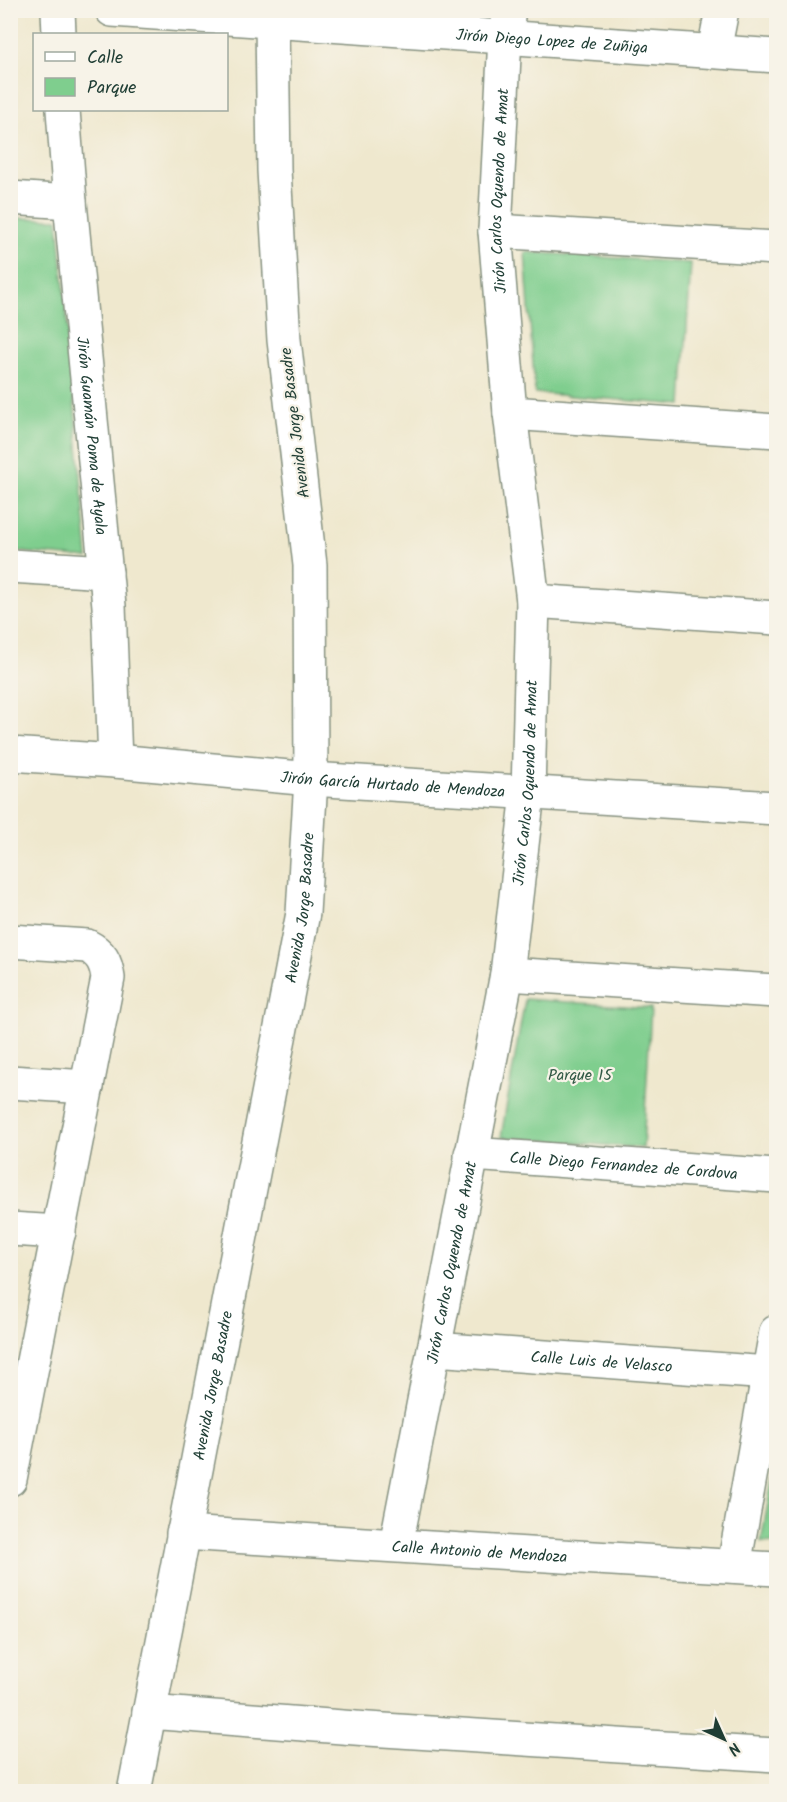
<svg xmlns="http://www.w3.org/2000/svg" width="787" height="1802" font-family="Kalam,sans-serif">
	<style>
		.green { fill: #7fce8e; stroke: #4f8661; stroke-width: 1.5 }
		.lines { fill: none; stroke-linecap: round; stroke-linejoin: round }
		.minor-casing { stroke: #879281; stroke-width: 36 }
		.minor { stroke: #fff; stroke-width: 33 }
		.labels { text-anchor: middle; stroke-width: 4.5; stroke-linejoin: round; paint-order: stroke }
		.street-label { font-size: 16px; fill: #1f3d34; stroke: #f7f3e8 }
		.park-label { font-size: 16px; fill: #325a46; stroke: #f7f3e8 }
	</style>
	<rect width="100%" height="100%" fill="#f7f3e8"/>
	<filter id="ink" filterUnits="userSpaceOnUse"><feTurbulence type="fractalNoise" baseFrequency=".0167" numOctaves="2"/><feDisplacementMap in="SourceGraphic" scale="12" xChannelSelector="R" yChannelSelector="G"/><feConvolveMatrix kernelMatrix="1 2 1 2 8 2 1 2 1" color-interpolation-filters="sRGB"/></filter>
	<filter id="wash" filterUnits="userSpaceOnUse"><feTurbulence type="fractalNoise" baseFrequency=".008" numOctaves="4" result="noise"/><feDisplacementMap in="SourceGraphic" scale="24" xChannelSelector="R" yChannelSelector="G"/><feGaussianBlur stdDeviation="1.35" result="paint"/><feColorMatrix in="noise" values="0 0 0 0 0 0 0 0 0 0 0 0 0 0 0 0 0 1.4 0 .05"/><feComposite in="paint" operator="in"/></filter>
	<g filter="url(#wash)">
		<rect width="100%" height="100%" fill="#efe8ce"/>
		<path class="green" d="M 10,218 L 58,219 L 88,558 L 11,551 Z
			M 525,252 L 691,263 L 682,405 L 535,393 Z
			M 525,999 L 651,1008 L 643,1148 L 501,1137 Z
			M 776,1458 L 776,1543 L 761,1542 Z"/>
	</g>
	<g filter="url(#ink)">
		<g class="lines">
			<defs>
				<g id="minor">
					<path d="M 58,10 L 59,34"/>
					<path id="s1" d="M 112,10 L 776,56"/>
					<path d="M 714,51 L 722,10"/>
					<path id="s2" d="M 63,110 L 70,202 L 109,606 L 115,761"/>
					<path d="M 10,198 L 70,202"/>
					<path d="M 495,231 L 776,248"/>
					<path d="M 510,413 L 776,431"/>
					<path d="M 10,566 L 106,572"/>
					<path d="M 533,601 L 776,618"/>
					<path id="s3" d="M 10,754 L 115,761 L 311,779 L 776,808"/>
					<path d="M 10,941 L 87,946 C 101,953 106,962 108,978 L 10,1479"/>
					<path d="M 507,974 L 776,991"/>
					<path d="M 10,1082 L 87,1087"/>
					<path id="s4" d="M 471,1154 L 776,1176"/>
					<path d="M 10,1229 L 59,1232"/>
					<path id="s5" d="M 434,1349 L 769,1373"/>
					<path id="s6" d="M 183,1533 L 776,1569"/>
					<path id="s7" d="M 396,1545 L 507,974 L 528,793 L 533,601 L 510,413 L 495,231 L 505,37 L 509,10"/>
					<path d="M 734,1566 L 776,1332"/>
					<path d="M 149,1712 L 368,1729 L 776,1755"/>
					<path id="s8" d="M 134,1792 L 303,913 L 311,779 L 310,565 L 284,340 L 274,170 L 272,21 L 275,10"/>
				</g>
			</defs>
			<use href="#minor" class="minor-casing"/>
			<use href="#minor" class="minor"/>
		</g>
	</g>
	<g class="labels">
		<g class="street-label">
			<text dy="6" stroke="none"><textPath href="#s1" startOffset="441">Jirón Diego Lopez de Zuñiga</textPath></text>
			<text dy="6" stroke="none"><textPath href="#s7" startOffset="1368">Jirón Carlos Oquendo de Amat</textPath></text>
			<text transform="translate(294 423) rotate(-97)" y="6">Avenida Jorge Basadre</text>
			<text dy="6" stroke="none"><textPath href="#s2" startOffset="327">Jirón Guamán Poma de Ayala</textPath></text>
			<text dy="6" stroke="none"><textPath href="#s7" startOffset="774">Jirón Carlos Oquendo de Amat</textPath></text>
			<text dy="6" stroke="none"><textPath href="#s3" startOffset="384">Jirón García Hurtado de Mendoza</textPath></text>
			<text dy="6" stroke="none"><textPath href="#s8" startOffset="900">Avenida Jorge Basadre</textPath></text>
			<text dy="6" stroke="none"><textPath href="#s4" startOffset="153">Calle Diego Fernandez de Cordova</textPath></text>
			<text dy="6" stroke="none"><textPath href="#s7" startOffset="288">Jirón Carlos Oquendo de Amat</textPath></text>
			<text dy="6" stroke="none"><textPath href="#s5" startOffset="168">Calle Luis de Velasco</textPath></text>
			<text dy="6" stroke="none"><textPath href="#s8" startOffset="414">Avenida Jorge Basadre</textPath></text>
			<text dy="6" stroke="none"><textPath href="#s6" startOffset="297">Calle Antonio de Mendoza</textPath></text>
		</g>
		<g class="park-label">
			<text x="580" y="1080">Parque 15</text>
		</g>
	</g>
	<rect width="787" height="1802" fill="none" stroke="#f7f3e8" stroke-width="36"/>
	<rect x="33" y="33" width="195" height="78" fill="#f7f3e8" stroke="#a1aaa0" stroke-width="1.5"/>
	<rect x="45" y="52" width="30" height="9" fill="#ffffff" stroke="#a1aaa0" stroke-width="1.5"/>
	<text x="87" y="63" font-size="18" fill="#1f3d34">Calle</text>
	<rect x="45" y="78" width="30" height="18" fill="#7fce8e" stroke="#a1aaa0" stroke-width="1.5"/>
	<text x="87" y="93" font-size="18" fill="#1f3d34">Parque</text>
	<g transform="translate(724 1739) rotate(135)" stroke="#f7f3e8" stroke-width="4.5" paint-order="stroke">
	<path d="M0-4.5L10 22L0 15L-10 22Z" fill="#1f3d34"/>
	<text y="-9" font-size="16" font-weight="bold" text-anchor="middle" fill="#1f3d34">N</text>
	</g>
</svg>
